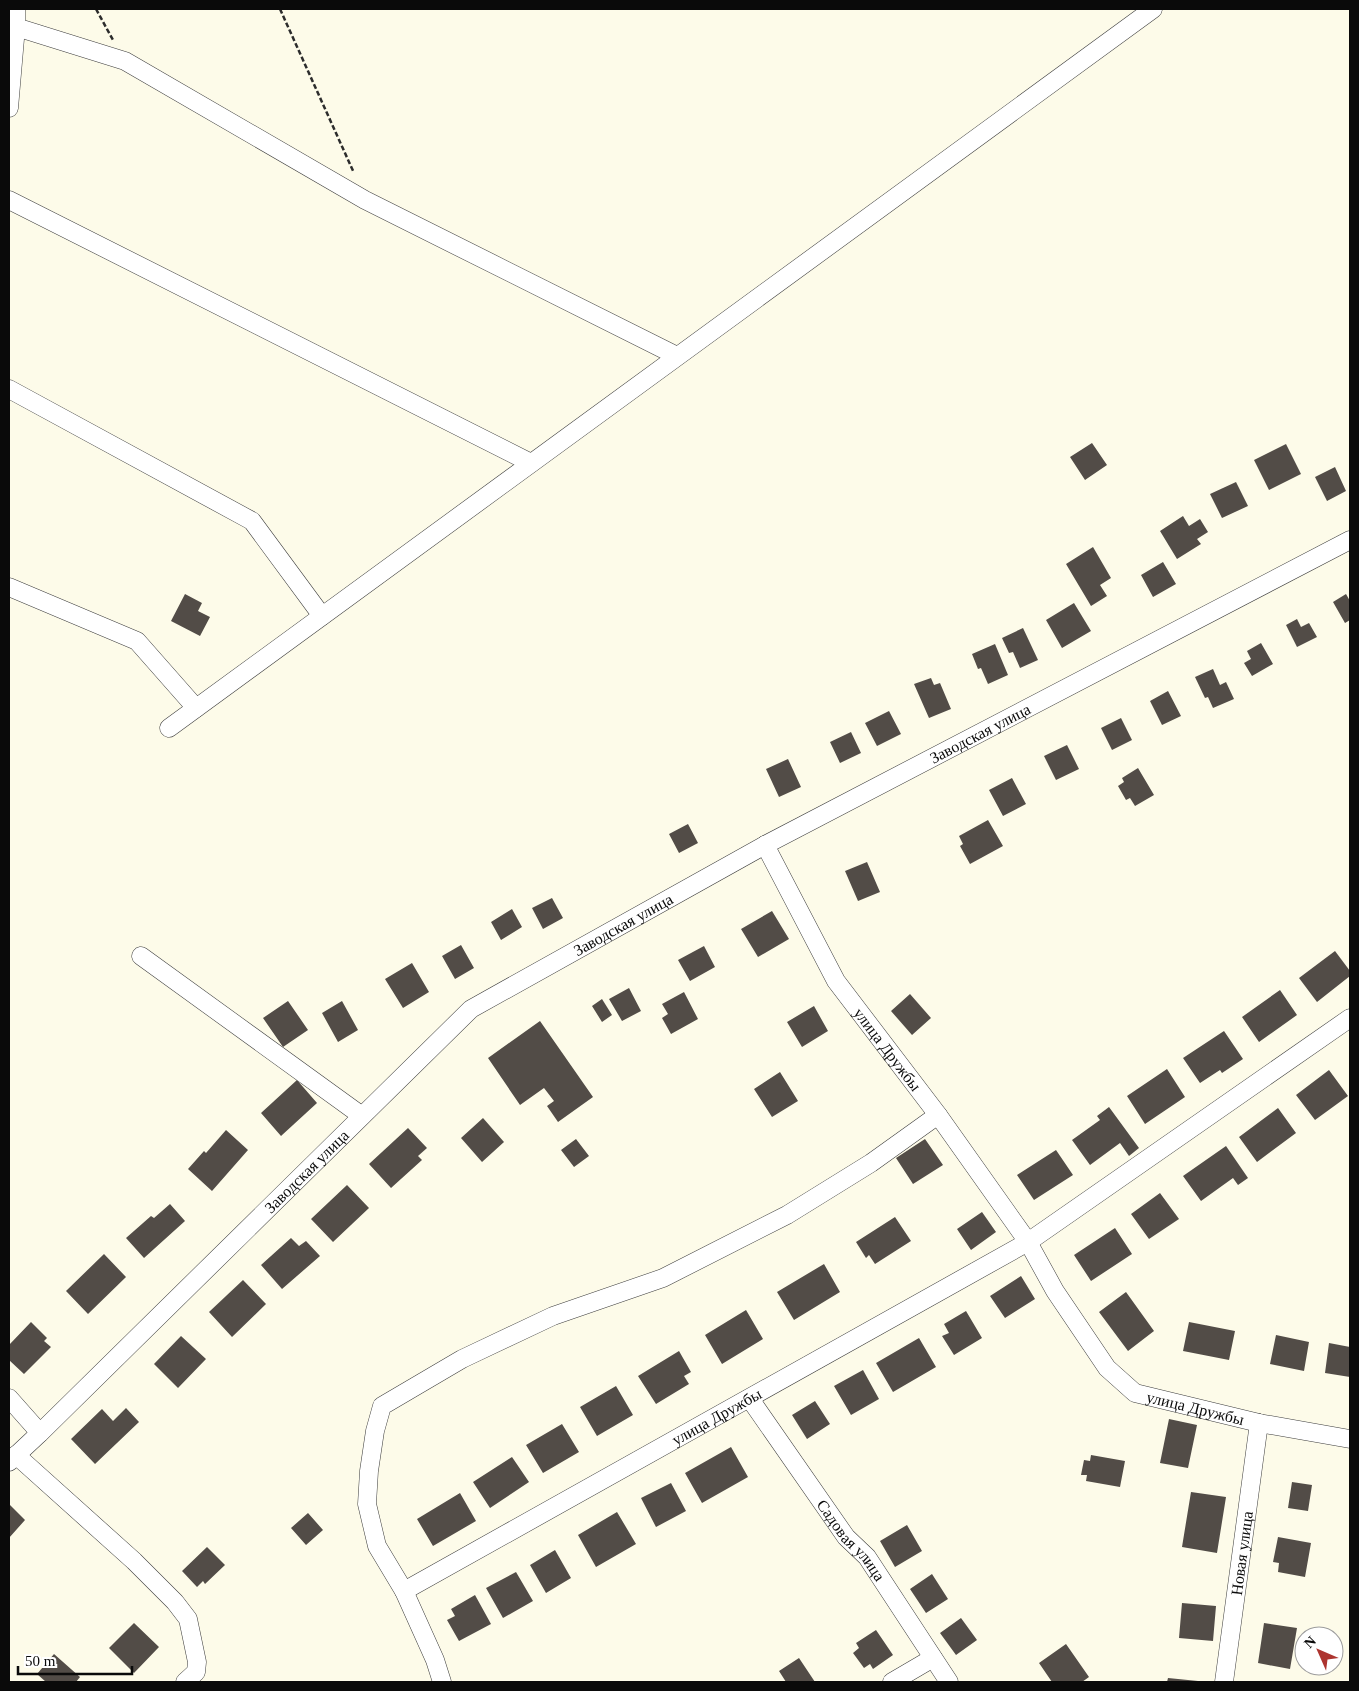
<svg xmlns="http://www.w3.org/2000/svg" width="1359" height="1691" font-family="Georgia,serif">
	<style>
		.building { fill: #524c47 }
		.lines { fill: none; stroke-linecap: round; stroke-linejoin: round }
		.minor-casing { stroke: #3d3d3d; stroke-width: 19 }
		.path { stroke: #2c2c2c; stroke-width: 2.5; stroke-dasharray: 5 2.5; stroke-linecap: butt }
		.minor { stroke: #fff; stroke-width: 18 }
		.labels { text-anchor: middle; stroke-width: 5; stroke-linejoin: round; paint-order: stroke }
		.street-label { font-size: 16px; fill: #0a0a0a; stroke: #fff }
	</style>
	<rect width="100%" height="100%" fill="#fdfbe9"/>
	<path class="building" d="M 1092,443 L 1107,465 L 1085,480 L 1070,457 Z
		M 1286,444 L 1301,474 L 1269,490 L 1254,460 Z
		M 1335,467 L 1346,491 L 1327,501 L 1315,477 Z
		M 1236,482 L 1248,506 L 1222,518 L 1210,494 Z
		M 1183,516 L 1189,526 L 1200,519 L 1208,532 L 1197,539 L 1201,544 L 1177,559 L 1160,531 Z
		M 1093,547 L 1111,578 L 1100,585 L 1107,596 L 1091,606 L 1066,564 Z
		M 1163,562 L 1176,584 L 1153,597 L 1141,575 Z
		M 185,594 L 202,603 L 198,611 L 210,617 L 200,636 L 171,621 Z
		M 1346,594 L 1350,601 L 1350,620 L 1345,623 L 1333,602 Z
		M 1074,603 L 1091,631 L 1062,648 L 1046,620 Z
		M 1297,619 L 1301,627 L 1309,623 L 1317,637 L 1297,647 L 1286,625 Z
		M 1023,628 L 1038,660 L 1020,668 L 1013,652 L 1009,653 L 1002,638 Z
		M 1261,643 L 1273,664 L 1252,676 L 1244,663 L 1251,659 L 1247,651 Z
		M 995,644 L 1008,675 L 988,684 L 981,668 L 978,669 L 972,654 Z
		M 1213,669 L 1220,685 L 1226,682 L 1234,699 L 1213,708 L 1208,697 L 1205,698 L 1195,677 Z
		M 931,678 L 934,685 L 940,683 L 951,709 L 929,718 L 914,684 Z
		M 1168,691 L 1181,716 L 1162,725 L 1150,701 Z
		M 889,711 L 901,734 L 877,746 L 865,723 Z
		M 1121,718 L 1132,740 L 1112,750 L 1101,728 Z
		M 851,732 L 861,753 L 840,763 L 830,742 Z
		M 1067,745 L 1079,769 L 1056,780 L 1044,756 Z
		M 788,759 L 801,787 L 779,797 L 766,769 Z
		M 1138,768 L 1154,795 L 1135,806 L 1130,798 L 1126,800 L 1118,786 L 1124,782 L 1122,778 Z
		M 1012,778 L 1026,804 L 1003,816 L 989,790 Z
		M 988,820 L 1003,846 L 970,864 L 960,846 L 963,844 L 959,836 Z
		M 688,824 L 698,843 L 679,853 L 669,834 Z
		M 867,862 L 880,892 L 858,901 L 845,871 Z
		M 552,898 L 563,918 L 543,929 L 532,908 Z
		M 512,909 L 522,927 L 501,940 L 491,922 Z
		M 772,911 L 789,939 L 758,957 L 741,929 Z
		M 461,945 L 474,968 L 455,979 L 442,956 Z
		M 704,946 L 715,967 L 690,981 L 678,960 Z
		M 1335,951 L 1350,971 L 1350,976 L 1317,1002 L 1299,978 Z
		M 412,963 L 429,992 L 403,1008 L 385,979 Z
		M 629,988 L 641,1011 L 622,1021 L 609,999 Z
		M 1280,990 L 1297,1015 L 1259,1042 L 1242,1017 Z
		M 684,992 L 698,1019 L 671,1034 L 662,1018 L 668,1014 L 662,1004 Z
		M 910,994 L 931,1018 L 912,1035 L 891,1011 Z
		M 602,999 L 612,1015 L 602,1022 L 592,1006 Z
		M 288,1001 L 308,1030 L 283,1047 L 263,1018 Z
		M 342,1001 L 358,1030 L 338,1042 L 322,1013 Z
		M 814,1006 L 828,1031 L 802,1047 L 787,1022 Z
		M 540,1021 L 593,1097 L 558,1122 L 547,1106 L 554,1101 L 544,1088 L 520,1105 L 488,1058 Z
		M 1224,1031 L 1243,1059 L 1222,1073 L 1220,1070 L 1200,1083 L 1183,1058 Z
		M 1167,1069 L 1185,1097 L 1145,1124 L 1127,1096 Z
		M 1329,1070 L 1348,1096 L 1315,1120 L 1296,1095 Z
		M 780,1072 L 798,1101 L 772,1117 L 754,1089 Z
		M 297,1080 L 317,1103 L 281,1136 L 261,1113 Z
		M 1109,1107 L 1139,1148 L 1129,1156 L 1120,1143 L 1090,1165 L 1072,1140 L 1100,1120 L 1097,1116 Z
		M 1278,1108 L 1296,1133 L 1257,1162 L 1239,1137 Z
		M 483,1118 L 504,1142 L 482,1162 L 461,1138 Z
		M 408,1128 L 427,1148 L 418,1156 L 422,1160 L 391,1188 L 369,1164 Z
		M 226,1130 L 248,1150 L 212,1191 L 188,1169 L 204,1151 L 206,1153 Z
		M 576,1139 L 589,1156 L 574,1167 L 561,1150 Z
		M 925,1139 L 943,1165 L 913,1184 L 896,1158 Z
		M 1226,1146 L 1248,1178 L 1238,1185 L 1233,1178 L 1201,1201 L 1183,1176 Z
		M 1056,1150 L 1073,1175 L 1034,1200 L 1017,1175 Z
		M 347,1185 L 369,1208 L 333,1242 L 311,1219 Z
		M 1160,1193 L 1179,1219 L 1149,1239 L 1131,1214 Z
		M 170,1204 L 185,1221 L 144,1258 L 126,1238 L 151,1216 L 154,1218 Z
		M 982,1212 L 996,1232 L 971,1250 L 957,1229 Z
		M 895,1217 L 911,1241 L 875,1264 L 869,1255 L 866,1258 L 856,1242 Z
		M 1115,1228 L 1132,1254 L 1091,1281 L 1074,1255 Z
		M 291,1238 L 299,1246 L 306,1241 L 320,1256 L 282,1289 L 261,1265 Z
		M 104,1254 L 126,1277 L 88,1314 L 66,1291 Z
		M 824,1264 L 840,1292 L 794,1320 L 777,1292 Z
		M 1021,1276 L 1035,1299 L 1005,1318 L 990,1296 Z
		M 243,1280 L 266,1304 L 232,1337 L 209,1312 Z
		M 1126,1292 L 1154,1331 L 1128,1351 L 1099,1312 Z
		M 746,1310 L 763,1339 L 722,1364 L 705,1335 Z
		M 966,1311 L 982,1338 L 954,1355 L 942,1336 L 949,1333 L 944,1324 Z
		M 31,1322 L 47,1338 L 44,1341 L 51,1347 L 24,1374 L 9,1360 L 9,1345 Z
		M 1189,1322 L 1235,1331 L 1229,1360 L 1183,1351 Z
		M 1276,1335 L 1309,1342 L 1304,1371 L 1270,1364 Z
		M 181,1336 L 206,1359 L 178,1388 L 154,1364 Z
		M 919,1338 L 936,1367 L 893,1392 L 876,1363 Z
		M 1329,1343 L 1350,1347 L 1350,1377 L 1325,1373 Z
		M 679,1351 L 691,1372 L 684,1376 L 689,1384 L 656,1404 L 638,1376 Z
		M 863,1370 L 879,1399 L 851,1415 L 834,1386 Z
		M 616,1386 L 633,1415 L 597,1436 L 580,1407 Z
		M 815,1401 L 830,1424 L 807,1439 L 792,1415 Z
		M 126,1408 L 139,1422 L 95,1464 L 71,1439 L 102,1409 L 113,1421 Z
		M 1169,1419 L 1197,1425 L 1188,1468 L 1160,1463 Z
		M 562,1424 L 579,1452 L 543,1473 L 526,1445 Z
		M 731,1447 L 748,1477 L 702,1503 L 685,1473 Z
		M 1091,1455 L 1125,1461 L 1120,1487 L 1086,1481 L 1087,1475 L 1081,1475 L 1084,1460 L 1090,1461 Z
		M 512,1457 L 529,1482 L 490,1508 L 473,1482 Z
		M 1292,1482 L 1312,1485 L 1308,1511 L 1288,1508 Z
		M 671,1483 L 686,1511 L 656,1527 L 641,1498 Z
		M 1191,1492 L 1226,1497 L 1217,1553 L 1182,1547 Z
		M 460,1493 L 476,1521 L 433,1546 L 417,1519 Z
		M 9,1504 L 25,1520 L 9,1538 Z
		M 617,1512 L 636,1544 L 596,1567 L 578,1535 Z
		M 308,1513 L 323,1530 L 306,1545 L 291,1528 Z
		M 907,1525 L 922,1551 L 895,1567 L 880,1541 Z
		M 1278,1537 L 1311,1543 L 1305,1577 L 1278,1572 L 1279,1563 L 1273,1562 Z
		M 207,1547 L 225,1565 L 205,1584 L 203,1581 L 197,1587 L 182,1571 Z
		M 555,1550 L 571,1578 L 546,1593 L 530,1565 Z
		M 516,1572 L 533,1601 L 503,1618 L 486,1588 Z
		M 932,1574 L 948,1599 L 926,1613 L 910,1589 Z
		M 475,1595 L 491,1624 L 459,1641 L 447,1620 L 455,1616 L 451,1609 Z
		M 1182,1603 L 1216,1606 L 1213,1641 L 1179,1638 Z
		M 961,1618 L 977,1640 L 956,1655 L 940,1633 Z
		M 134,1623 L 159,1647 L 134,1673 L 109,1648 Z
		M 1264,1623 L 1297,1628 L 1290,1669 L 1258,1663 Z
		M 876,1630 L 893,1655 L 873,1669 L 870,1664 L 864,1668 L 853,1653 L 859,1648 L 856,1643 Z
		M 1066,1644 L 1089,1677 L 1082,1682 L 1052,1682 L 1039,1663 Z
		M 54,1654 L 80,1677 L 76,1682 L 46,1682 L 37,1674 Z
		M 799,1658 L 815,1682 L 786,1682 L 779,1671 Z
		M 1168,1678 L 1198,1681 L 1198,1682 L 1167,1682 Z"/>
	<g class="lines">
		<defs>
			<g id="minor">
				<path d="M 16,27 L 125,61 L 365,200 L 677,356"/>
				<path d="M 9,108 L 16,27 L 16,9"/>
				<path d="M 9,200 L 531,463"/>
				<path d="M 9,389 L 252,521 L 322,616"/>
				<path d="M 9,587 L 137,641 L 196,708"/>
				<path d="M 169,728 L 1153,9"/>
				<path id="s1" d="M 765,845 L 836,981 L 938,1115 L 1028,1242 L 1055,1291 L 1107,1368 L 1135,1393 L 1259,1423 L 1350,1439"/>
				<path d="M 141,956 L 362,1116"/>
				<path d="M 9,1398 L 40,1433"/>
				<path id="s2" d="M 750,1399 L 846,1537 L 867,1557 L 949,1682"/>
				<path d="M 16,1455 L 134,1561 L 175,1602 L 188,1619 L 197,1662 L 196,1672 L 185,1682"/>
				<path id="s3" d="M 9,1462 L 40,1433 L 471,1009 L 765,845 L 1350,540"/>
				<path id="s4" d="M 404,1591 L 1028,1242 L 1350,1018"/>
				<path d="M 442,1682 L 435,1660 L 404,1591 L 377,1546 L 367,1504 L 369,1471 L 375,1431 L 382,1406 L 462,1359 L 553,1316 L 663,1278 L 787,1215 L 871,1163 L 938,1115"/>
				<path d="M 892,1682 L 933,1658"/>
				<path id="s5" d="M 1224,1682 L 1259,1423"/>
			</g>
		</defs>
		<use href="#minor" class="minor-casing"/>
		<path class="path" d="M 96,9 L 113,40
			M 280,9 L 354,173"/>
		<use href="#minor" class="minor"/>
	</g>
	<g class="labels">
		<g class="street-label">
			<text dy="6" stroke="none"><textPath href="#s3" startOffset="1226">Заводская улица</textPath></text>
			<text dy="6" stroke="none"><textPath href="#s3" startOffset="821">Заводская улица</textPath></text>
			<text dy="6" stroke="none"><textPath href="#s1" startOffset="239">улица Дружбы</textPath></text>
			<text dy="6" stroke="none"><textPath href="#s3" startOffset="416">Заводская улица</textPath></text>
			<text dy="6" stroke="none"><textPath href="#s1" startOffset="726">улица Дружбы</textPath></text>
			<text dy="6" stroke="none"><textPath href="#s4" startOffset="358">улица Дружбы</textPath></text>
			<text dy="6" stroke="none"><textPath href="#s2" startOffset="174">Садовая улица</textPath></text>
			<text dy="6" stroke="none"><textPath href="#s5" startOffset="130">Новая улица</textPath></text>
		</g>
	</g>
	<rect width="1359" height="1691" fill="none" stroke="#0a0a0a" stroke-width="20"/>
	<g transform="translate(1319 1651) rotate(315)"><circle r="24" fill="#ffffff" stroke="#9d9d9d"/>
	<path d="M0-4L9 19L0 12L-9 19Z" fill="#ad342f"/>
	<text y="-8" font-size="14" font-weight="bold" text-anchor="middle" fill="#0a0a0a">N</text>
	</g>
	<path d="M18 1666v8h114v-8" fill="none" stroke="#0a0a0a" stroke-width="2.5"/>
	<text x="25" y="1666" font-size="15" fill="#0a0a0a" stroke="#ffffff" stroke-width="4" paint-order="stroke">50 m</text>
</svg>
